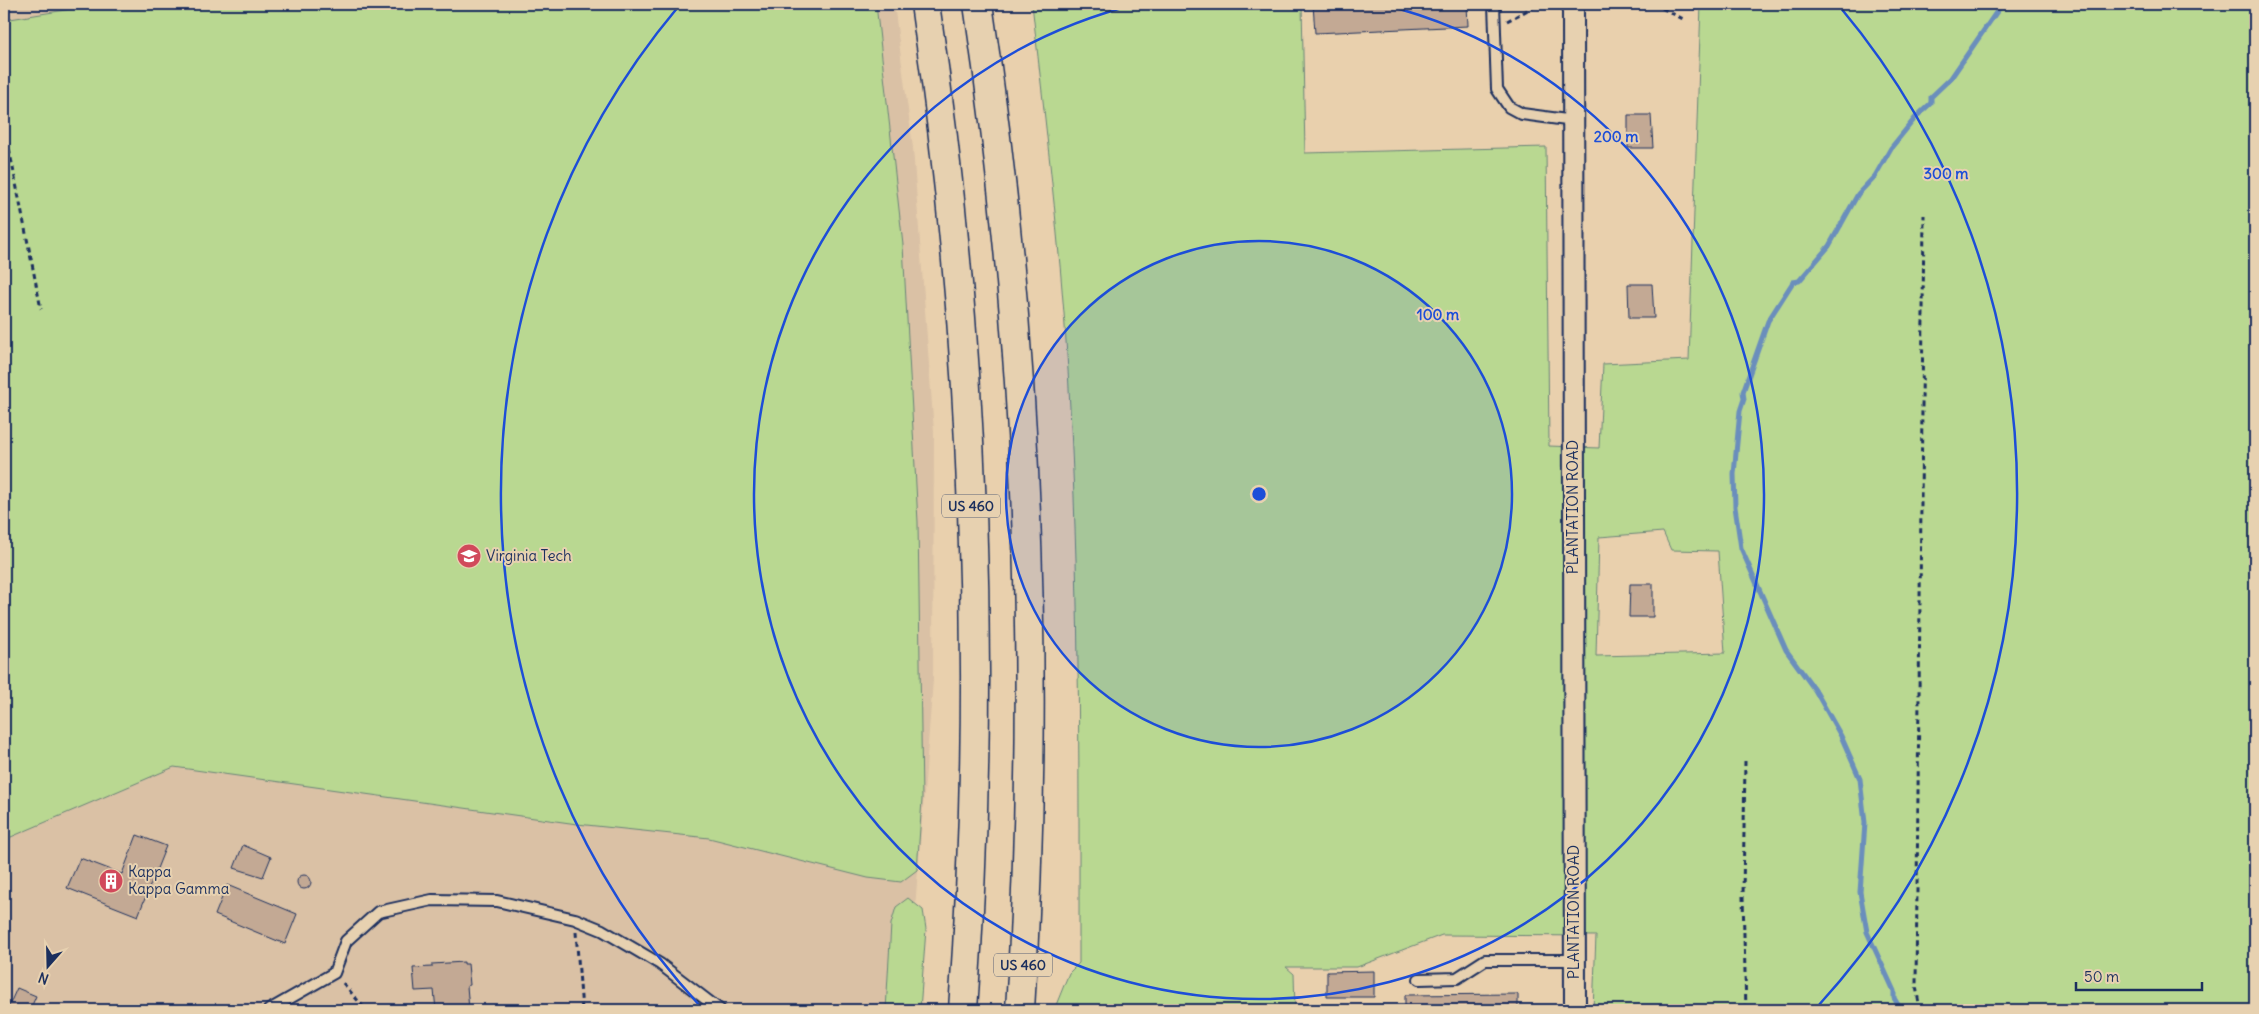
<svg xmlns="http://www.w3.org/2000/svg" width="2259" height="1014" font-family="Delius,sans-serif">
	<style>
		.built { fill: #dac1a5 }
		.green { fill: #b9d891; stroke: #6a8478; fill-rule: evenodd }
		.lines { fill: none; stroke-linecap: round; stroke-linejoin: round }
		.stream { stroke: #6a8ebc; stroke-width: 5 }
		.building { fill: #c3a994; stroke: #1b2f5e }
		.lane-casing { stroke: #1b2f5e; stroke-width: 14 }
		.street-casing { stroke: #1b2f5e; stroke-width: 24 }
		.highway-casing { stroke: #1b2f5e; stroke-width: 31 }
		.path { stroke: #1b2f5e; stroke-width: 3; stroke-dasharray: 5 4; stroke-linecap: butt }
		.lane { stroke: #e7d1b0; stroke-width: 10 }
		.street { stroke: #e7d1b0; stroke-width: 20 }
		.highway { stroke: #e7d1b0; stroke-width: 28 }
		.ring { fill: none; stroke: #1d4ed8; stroke-width: 2.5 }
		.labels { text-anchor: middle; stroke-width: 4; stroke-linejoin: round; paint-order: stroke }
		.shield { fill: #e7d1b0; stroke: #586077; stroke-width: 1 }
		.shield-label { font-size: 14px; font-weight: bold; fill: #1b2f5e }
		.street-label { font-size: 15px; fill: #1b2f5e; stroke: #e7d1b0 }
		.poi-label { font-size: 15px; fill: #1b2f5e; stroke: #e7d1b0; text-anchor: start }
		.centre { fill: #1d4ed8; stroke: #e7d1b0; stroke-width: 2.5 }
		.ring-label { font-size: 15px; text-anchor: middle; font-weight: bold; fill: #1d4ed8; stroke: #e7d1b0; stroke-width: 4; stroke-linejoin: round; paint-order: stroke }
	</style>
	<rect width="100%" height="100%" fill="#e9d0ad"/>
	<filter id="ink" filterUnits="userSpaceOnUse"><feTurbulence type="fractalNoise" baseFrequency=".02" numOctaves="2"/><feDisplacementMap in="SourceGraphic" scale="10" xChannelSelector="R" yChannelSelector="G"/><feConvolveMatrix kernelMatrix="1 2 1 2 8 2 1 2 1" color-interpolation-filters="sRGB"/></filter>
	<g filter="url(#ink)">
		<path class="built" d="M 4,4 L 894,4 L 913,148 L 934,432 L 933,680 L 907,1010 L 4,1010 Z"/>
		<path class="green" d="M 102,4 L 876,4 L 903,245 L 918,522 L 922,800 L 917,870 L 901,882 L 868,878 L 709,838 L 577,824 L 174,767 L 4,840 L 4,20 Z
			M 1032,4 L 1302,4 L 1305,153 L 1546,147 L 1549,446 L 1599,448 L 1603,364 L 1689,360 L 1701,4 L 2255,4 L 2255,1010 L 1593,1010 L 1596,936 L 1442,935 L 1357,967 L 1286,967 L 1294,974 L 1295,1010 L 1054,1010 L 1069,973 L 1079,963 C 1079,784 1080,606 1071,427 C 1065,285 1048,145 1032,4 ZM 1663,532 L 1671,550 L 1718,551 L 1725,653 L 1596,656 L 1599,537 Z
			M 908,898 L 923,910 L 926,929 L 920,1010 L 886,1010 L 891,924 L 896,907 Z"/>
		<g class="lines">
			<path class="stream" d="M 1901,1010 L 1894,998 L 1894,991 L 1867,932 L 1860,892 L 1865,823 L 1860,779 L 1841,736 L 1815,690 L 1786,650 L 1741,548 L 1735,507 L 1734,474 L 1740,411 L 1744,399 L 1743,392 L 1768,321 L 1793,282 L 1799,281 L 1829,246 L 1858,194 L 1875,176 L 1891,148 L 1916,117 L 1931,103 L 1931,97 L 1951,78 L 2002,4"/>
		</g>
		<path class="building" d="M 1313,4 L 1467,4 L 1468,26 L 1315,33 Z
			M 1628,115 L 1651,115 L 1653,148 L 1628,148 Z
			M 1628,284 L 1652,284 L 1654,318 L 1629,318 Z
			M 1630,584 L 1653,584 L 1653,617 L 1629,617 Z
			M 137,835 L 166,846 L 138,916 L 67,888 L 80,858 L 122,874 Z
			M 243,845 L 271,857 L 263,877 L 234,868 Z
			M297 882a7 7 0 1 1 14 0a7 7 0 1 1-14 0Z
			M 227,885 L 297,914 L 285,944 L 215,915 Z
			M 464,962 L 464,964 L 468,964 L 470,985 L 467,986 L 469,1010 L 436,1010 L 434,990 L 415,991 L 413,968 L 432,967 L 432,964 Z
			M 1374,971 L 1374,997 L 1327,997 L 1327,972 Z
			M 17,988 L 36,996 L 30,1010 L 7,1010 Z
			M 1518,994 L 1518,1010 L 1405,1010 L 1405,995 Z"/>
		<g class="lines">
			<defs>
				<path id="lane" d="M 1494,4 L 1497,89 L 1509,107 L 1522,114 L 1574,121
					M 1419,979 L 1457,978 L 1485,960 L 1575,960
					M 269,1010 L 334,973 L 346,941 L 378,912 L 432,900 L 497,901 L 575,919 L 602,930 L 660,964 L 720,1010"/>
				<path id="street" d="M 1573,4 L 1575,1010"/>
				<path id="highway" d="M 925,4 C 975,336 987,675 963,1010
					M 978,4 C 1028,337 1041,674 1020,1010"/>
			</defs>
			<use href="#lane" class="lane-casing"/>
			<use href="#street" class="street-casing"/>
			<use href="#highway" class="highway-casing"/>
			<path class="path" d="M 1654,4 L 1683,19
				M 1507,21 L 1539,4
				M 4,123 L 41,309
				M 1745,761 L 1743,897 L 1746,1010
				M 576,932 L 582,1010
				M 343,983 L 366,1010
				M 1920,1010 L 1916,986 L 1924,215"/>
			<use href="#lane" class="lane"/>
			<use href="#street" class="street"/>
			<use href="#highway" class="highway"/>
		</g>
	</g>
	<circle cx="1259" cy="494" r="253" fill="#1d4ed8" fill-opacity=".12"/>
	<g class="ring">
		<circle cx="1259" cy="494" r="253"/>
		<path d="M1381 4A505 505 0 1 1 1137 4"/>
		<path d="M700 1006A758 758 0 0 1 678 7M1840 7A758 758 0 0 1 1818 1006"/>
	</g>
	<defs>
		<symbol id="university-disc" viewBox="-11 -11 22 22"><circle r="9.5" fill="#d1495b" stroke="#e7d1b0"/><path d="M0-5L7-2L0 1L-7-2ZM-4 1L0 2.5L4 1V4Q0 6-4 4Z" fill="#fff"/></symbol>
		<symbol id="building-disc" viewBox="-11 -11 22 22"><circle r="9.5" fill="#d1495b" stroke="#e7d1b0"/><path d="M-4-6H4V6H1V3H-1V6H-4ZM-2.5-4.3h1.7v1.8h-1.7ZM.8-4.3h1.7v1.8H.8ZM-2.5-1h1.7V.8h-1.7ZM.8-1h1.7V.8H.8Z" fill="#fff"/></symbol>
	</defs>
	<g fill-rule="evenodd">
		<use href="#university-disc" x="455" y="542" width="28" height="28"/>
		<use href="#building-disc" x="97" y="867" width="28" height="28"/>
	</g>
	<g class="labels">
		<g class="shield">
			<rect x="942" y="494.5" width="58" height="23" rx="4"/>
			<rect x="994" y="953.5" width="58" height="23" rx="4"/>
		</g>
		<g class="shield-label">
			<text x="971" y="511">US 460</text>
			<text x="1023" y="970">US 460</text>
		</g>
		<g class="street-label">
			<text transform="translate(1573 507) rotate(-90)" y="5">PLANTATION ROAD</text>
			<text transform="translate(1574 912) rotate(-90)" y="5">PLANTATION ROAD</text>
		</g>
		<g class="poi-label">
			<text x="486" y="561">Virginia Tech</text>
			<text x="128" y="877">Kappa<tspan x="128" dy="17">Kappa Gamma</tspan></text>
		</g>
	</g>
	<circle cx="1259" cy="494" r="8" class="centre"/>
	<g class="ring-label">
		<text x="1616" y="142">200 m</text>
		<text x="1946" y="179">300 m</text>
		<text x="1438" y="320">100 m</text>
	</g>
	<rect width="2259" height="1014" fill="none" stroke="#e7d1b0" stroke-width="20"/>
	<rect x="10" y="10" width="2239" height="994" fill="none" stroke="#1b2f5e" stroke-width="2" filter="url(#ink)"/>
	<g transform="translate(48 966) rotate(200)" stroke="#e7d1b0" stroke-width="4" paint-order="stroke">
	<path d="M0-4L9 19L0 12L-9 19Z" fill="#1b2f5e"/>
	<text y="-8" font-size="14" font-weight="bold" text-anchor="middle" fill="#1b2f5e">N</text>
	</g>
	<path d="M2076 982v8h126v-8" fill="none" stroke="#1b2f5e" stroke-width="2.5"/>
	<text x="2084" y="982" font-size="15" fill="#1b2f5e" stroke="#e7d1b0" stroke-width="4" paint-order="stroke">50 m</text>
</svg>
